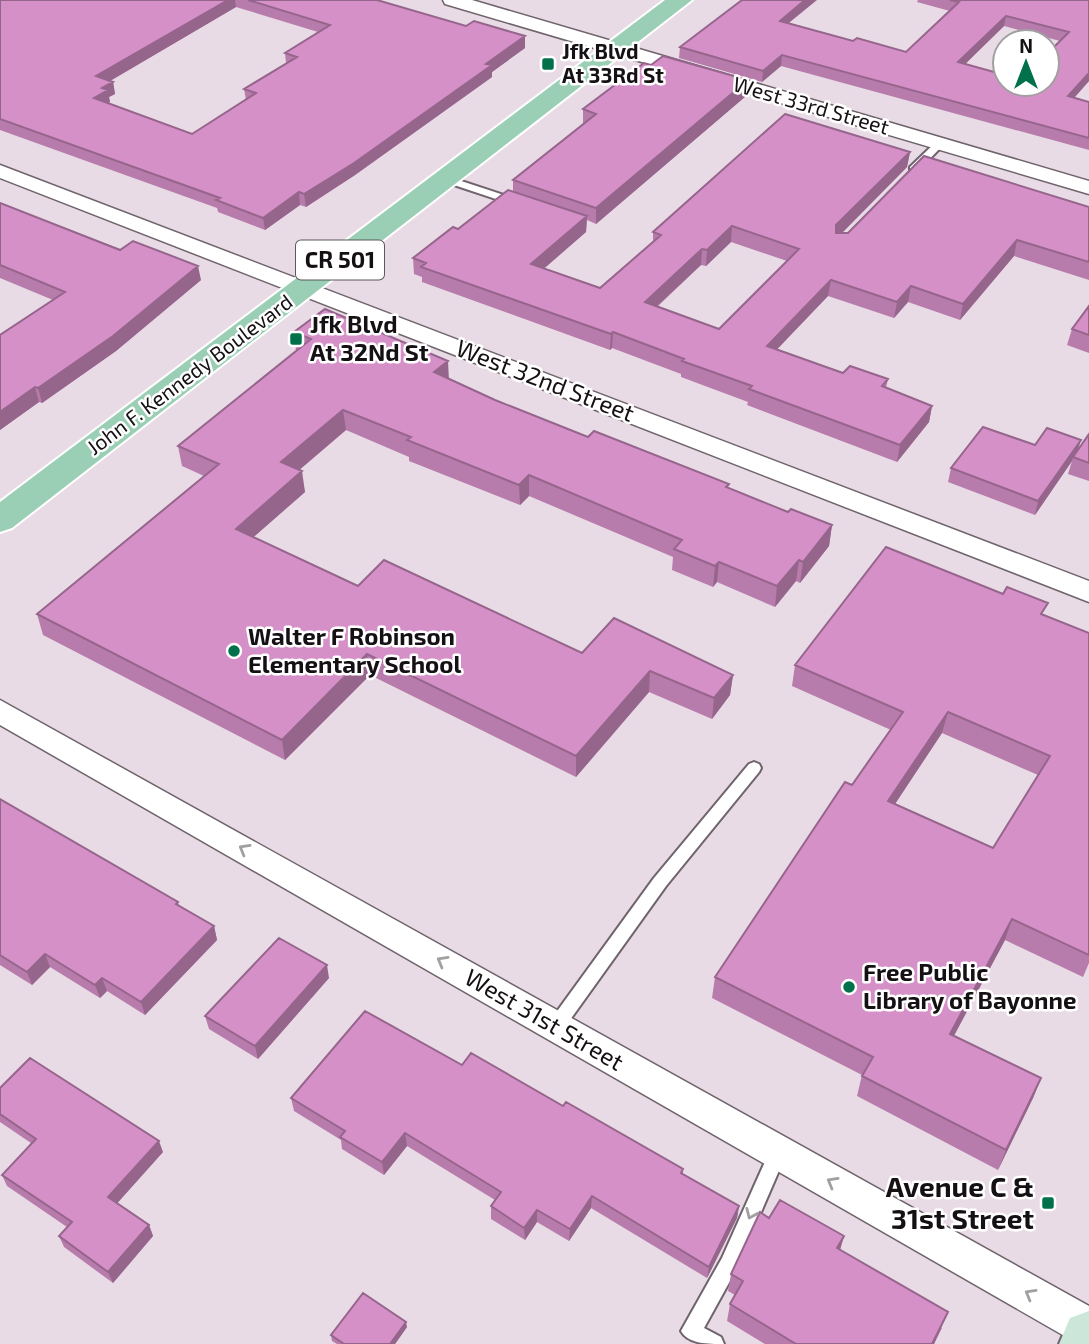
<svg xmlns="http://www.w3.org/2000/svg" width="1089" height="1344" font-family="'Exo 2',sans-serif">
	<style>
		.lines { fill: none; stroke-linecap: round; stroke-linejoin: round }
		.service-casing { stroke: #6f646c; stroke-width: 4 }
		.minor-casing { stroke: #6f646c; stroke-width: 3 }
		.secondary-casing { stroke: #6f646c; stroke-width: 4 }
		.primary-casing { stroke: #fff; stroke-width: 4 }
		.service { fill: #fff; fill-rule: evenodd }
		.minor { fill: #fff; fill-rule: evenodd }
		.secondary { fill: #cce7da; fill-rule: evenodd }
		.primary { fill: #9acfb5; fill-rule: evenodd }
		.wall { fill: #b87cac; fill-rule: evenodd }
		.shaded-wall { fill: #96658c }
		.building { fill: #d690c8; stroke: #96658c; stroke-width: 2; fill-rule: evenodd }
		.oneway { stroke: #a19fa1 }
		.poi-dot { fill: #00714a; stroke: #fff; stroke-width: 2.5 }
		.labels { text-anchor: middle; stroke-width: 5; stroke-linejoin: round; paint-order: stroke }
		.far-poi-label { font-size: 21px; font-weight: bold; fill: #141013; stroke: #fff; text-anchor: start }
		.far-street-label { font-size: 21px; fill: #141013; stroke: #fff }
		.shield { fill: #fff; stroke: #5a585a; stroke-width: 2 }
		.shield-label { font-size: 23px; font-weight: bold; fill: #141013 }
		.poi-label { font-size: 24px; font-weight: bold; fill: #141013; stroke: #fff; text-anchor: start }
		.street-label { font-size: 24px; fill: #141013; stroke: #fff }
		.near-poi-label { font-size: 28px; font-weight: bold; fill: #141013; stroke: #fff; text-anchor: end }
	</style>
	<rect width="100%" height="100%" fill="#e8dbe5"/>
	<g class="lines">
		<defs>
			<path id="service" d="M 936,142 L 944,144 L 918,171 L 910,171 L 910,167 Z
				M 446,176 L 522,201 L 523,203 L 518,206 L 514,205 L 442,181 L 442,177 Z
				M 754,762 L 759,764 L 761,768 L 759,772 L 666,886 L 562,1031 L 556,1033 L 550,1031 L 548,1026 L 550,1021 L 654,878 L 749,764 Z
				M 778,1144 L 784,1146 L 787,1152 L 736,1270 L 704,1328 L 721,1337 L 724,1344 C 708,1344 688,1344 681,1331 L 722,1258 L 772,1146 Z"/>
			<path id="minor" d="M 443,0 L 472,0 L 1089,181 L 1089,194 L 445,4 Z
				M 0,165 L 1089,581 L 1089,602 L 0,178 Z
				M 0,700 L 1089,1306 L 1089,1344 L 1075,1342 L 0,725 Z"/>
			<path id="secondary" d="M 1089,1311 L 1089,1344 L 1059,1344 L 1070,1318 Z"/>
			<path id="primary" d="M 665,0 L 692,0 L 12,528 L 0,532 L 0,502 Z"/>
		</defs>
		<use href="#service" class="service-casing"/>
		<use href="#minor" class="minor-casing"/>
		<use href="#secondary" class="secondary-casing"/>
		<use href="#primary" class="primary-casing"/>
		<use href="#service" class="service"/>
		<use href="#minor" class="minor"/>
		<use href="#secondary" class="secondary"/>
		<use href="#primary" class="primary"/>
	</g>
	<path class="wall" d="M 0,0 L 377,0 L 525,48 L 492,72 L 492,77 L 355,175 L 306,207 L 300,205 L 265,230 L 218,212 L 217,208 L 0,130 ZM 236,7 L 318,32 L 285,53 L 286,63 L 244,89 L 246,100 L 192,134 L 108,103 L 110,102 L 109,97 L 115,94 L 113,82 L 110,81 Z
		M 918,0 L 1089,0 L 1089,81 L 1074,98 L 1089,102 L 1089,150 L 781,66 L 762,82 L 679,58 L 680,47 L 789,23 L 853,41 L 906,52 L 950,11 L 917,2 ZM 1004,26 L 1060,41 L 1047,84 L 1005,84 L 965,64 Z
		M 651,65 L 748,80 L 746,96 L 596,224 L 587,220 L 586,232 L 544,268 L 600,288 L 653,242 L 653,232 L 910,152 L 907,167 L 842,233 L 1089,207 L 1089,280 L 1014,256 L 960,320 L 908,302 L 894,318 L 828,296 L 777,349 L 843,373 L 888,379 L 886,388 L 932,406 L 929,422 L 897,462 L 747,405 L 748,402 L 681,377 L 681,374 L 612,348 L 610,350 L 422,282 L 422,277 L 414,274 L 413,258 L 458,229 L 513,192 L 513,180 L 583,124 L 583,109 ZM 731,242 L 787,261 L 719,329 L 657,307 L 701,265 L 706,266 Z
		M 0,203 L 201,280 L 116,351 L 42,403 L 39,402 L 0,430 L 53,300 L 0,278 Z
		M 1089,306 L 1089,353 L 1067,345 L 1072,329 Z
		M 294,332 L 448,379 L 495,400 L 588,437 L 729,484 L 728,488 L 788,512 L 832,525 L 829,546 L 800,583 L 796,581 L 775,607 L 717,582 L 713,587 L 672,570 L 673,557 L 529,496 L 520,505 L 409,461 L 409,457 L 346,430 L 299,470 L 305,492 L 253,537 L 358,586 L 582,653 L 733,675 L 730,695 L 712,719 L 649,692 L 576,777 L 370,675 L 285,760 L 43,635 L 37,614 L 204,476 L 182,466 L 178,446 L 296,351 Z
		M 1089,434 L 1089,481 L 1068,474 L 1072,461 L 1035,515 L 948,482 L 951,468 L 1035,445 L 1078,450 Z
		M 1044,615 L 1089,633 L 1089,963 L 1083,977 L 1005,940 L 954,1036 L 1041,1078 L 1033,1098 L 998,1170 L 857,1096 L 862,1075 L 712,998 L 715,977 L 891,730 L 792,686 L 795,665 ZM 942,733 L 1038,775 L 993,848 L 895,804 Z
		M 0,799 L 178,902 L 179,906 L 214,926 L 217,940 L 145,1015 L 107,991 L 100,998 L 50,967 L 32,985 L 0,965 Z
		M 329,978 L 258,1059 L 209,1029 L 205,1016 Z
		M 462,1065 L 563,1106 L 683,1169 L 683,1174 L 739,1206 L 737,1218 L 707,1278 L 591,1208 L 569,1241 L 537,1222 L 525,1240 L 491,1219 L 491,1206 L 495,1200 L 407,1146 L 384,1175 L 342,1149 L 341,1140 L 294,1111 L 291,1098 Z
		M 0,1088 L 163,1152 L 117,1203 L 149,1225 L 153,1236 L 113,1283 L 64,1247 L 59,1236 L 67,1227 L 7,1186 L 2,1175 L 31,1143 L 0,1122 Z
		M 769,1218 L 844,1236 L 840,1250 L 942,1328 L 934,1344 L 765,1344 L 727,1321 L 730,1304 L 735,1295 L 728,1291 L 731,1274 Z
		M 407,1327 L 395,1344 L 337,1344 L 332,1341 L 331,1335 Z"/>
	<path class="shaded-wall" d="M 228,0 L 235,0 L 236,7 L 98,88 L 96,76 Z
		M 805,0 L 817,0 L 779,31 L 780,21 Z
		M 1006,16 L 1004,26 L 956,73 L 958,62 Z
		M 525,36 L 525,48 L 492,72 L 492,77 L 355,175 L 306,207 L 304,194 Z
		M 782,55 L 781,66 L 762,82 L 763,71 Z
		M 1089,73 L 1089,81 L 1066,107 L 1068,96 Z
		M 748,80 L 746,96 L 596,224 L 596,208 Z
		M 113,82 L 115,94 L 109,97 L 110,102 L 97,110 L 94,98 L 102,88 Z
		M 910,152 L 907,167 L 834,241 L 836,225 Z
		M 299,192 L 300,205 L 265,230 L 263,218 Z
		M 587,216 L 586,232 L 531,280 L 531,264 Z
		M 732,226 L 731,242 L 706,266 L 707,250 Z
		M 1017,240 L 1014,256 L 960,320 L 963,304 Z
		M 702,249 L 701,265 L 644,318 L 645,302 Z
		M 198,266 L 201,280 L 116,351 L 42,403 L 38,388 Z
		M 831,280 L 828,296 L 765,362 L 767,346 Z
		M 911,286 L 908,302 L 894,318 L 897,302 Z
		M 613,332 L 612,348 L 610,350 L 611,334 Z
		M 448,361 L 449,381 L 434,372 Z
		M 35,387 L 39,402 L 0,430 L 0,412 Z
		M 932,406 L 929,422 L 897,462 L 900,445 Z
		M 343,410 L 346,430 L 284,483 L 281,462 Z
		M 1081,440 L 1077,453 L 1073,457 L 1072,461 L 1035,515 L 1038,501 Z
		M 302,471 L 305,492 L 239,550 L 236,529 Z
		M 529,475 L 529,496 L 520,505 L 519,485 Z
		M 832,525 L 829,546 L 800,583 L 803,562 Z
		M 799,560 L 796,581 L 775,607 L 777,586 Z
		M 719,562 L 717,582 L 713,587 L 715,566 Z
		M 367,654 L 370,675 L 285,760 L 282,740 Z
		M 650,671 L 649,692 L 576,777 L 576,756 Z
		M 733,675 L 730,695 L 712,719 L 714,698 Z
		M 948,712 L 942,733 L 883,822 L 888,801 Z
		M 1012,919 L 1005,940 L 944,1054 L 950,1034 Z
		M 214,926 L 217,940 L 145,1015 L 141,1002 Z
		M 45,954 L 50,967 L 32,985 L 27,972 Z
		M 327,965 L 329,978 L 258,1059 L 255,1046 Z
		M 102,978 L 107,991 L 100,998 L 95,985 Z
		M 1041,1078 L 1033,1098 L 998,1170 L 1006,1150 Z
		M 405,1133 L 407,1146 L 384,1175 L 382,1162 Z
		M 159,1141 L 163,1152 L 113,1208 L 108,1197 Z
		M 592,1196 L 591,1208 L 569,1241 L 570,1229 Z
		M 739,1206 L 737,1218 L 707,1278 L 709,1267 Z
		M 537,1210 L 537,1222 L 525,1240 L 524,1228 Z
		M 149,1225 L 153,1236 L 113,1283 L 108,1272 Z
		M 844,1236 L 839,1253 L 837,1248 Z
		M 948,1312 L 934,1344 L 932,1344 Z
		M 406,1322 L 407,1327 L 395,1344 L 390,1344 Z"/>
	<path class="building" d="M 0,0 L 228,0 L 96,76 L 113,82 L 102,88 L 108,90 L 94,98 L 192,134 L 256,93 L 244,89 L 297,57 L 285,53 L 330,25 L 248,0 L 377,0 L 466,26 L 474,21 L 525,36 L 486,64 L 492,65 L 354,163 L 304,194 L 299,192 L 263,218 L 216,200 L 220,198 L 0,119 Z
		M 742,0 L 805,0 L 780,21 L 853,41 L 857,38 L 906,52 L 959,2 L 950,0 L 1089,0 L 1089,73 L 1068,96 L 1089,102 L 1089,138 L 782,55 L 763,71 L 680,47 ZM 1006,16 L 1069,32 L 1047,54 L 1047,84 L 1005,84 L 1005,75 L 958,62 Z
		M 663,56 L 748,80 L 596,208 L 513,180 L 596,114 L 583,109 L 644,63 L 651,65 Z
		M 785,114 L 910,152 L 836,225 L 836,233 L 848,233 L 924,156 L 1089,207 L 1089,262 L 1017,240 L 963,304 L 911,286 L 897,302 L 831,280 L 767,346 L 843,373 L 850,366 L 888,379 L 882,386 L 932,406 L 900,445 L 749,389 L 752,386 L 682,361 L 684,359 L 613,332 L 611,334 L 421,267 L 426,263 L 413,258 L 453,227 L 458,229 L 508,190 L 587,216 L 531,264 L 600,288 L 661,235 L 653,232 ZM 732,226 L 799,249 L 719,329 L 645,302 L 702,249 L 707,250 Z
		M 0,203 L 120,250 L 133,241 L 198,266 L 113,336 L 38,388 L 35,387 L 0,412 L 0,335 L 65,292 L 0,265 Z
		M 1089,306 L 1089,335 L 1072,329 Z
		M 325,309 L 448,361 L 434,372 L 495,400 L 588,437 L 594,431 L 729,484 L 726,487 L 788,512 L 791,509 L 832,525 L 803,562 L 799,560 L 777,586 L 719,562 L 715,566 L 674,549 L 682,540 L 529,475 L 519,485 L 407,440 L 411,437 L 343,410 L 281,462 L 302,471 L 236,529 L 358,586 L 384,560 L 582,653 L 614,618 L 733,675 L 714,698 L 650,671 L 576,756 L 367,654 L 282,740 L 37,614 L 219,464 L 178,446 L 311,339 L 294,332 Z
		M 983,427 L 1035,445 L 1047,428 L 1081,440 L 1038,501 L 951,468 Z
		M 1089,434 L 1089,463 L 1073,457 Z
		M 886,547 L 1003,594 L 1007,587 L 1048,603 L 1041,614 L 1089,633 L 1089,955 L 1012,919 L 950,1034 L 1041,1078 L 1006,1150 L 862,1076 L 873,1057 L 715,977 L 845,782 L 852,785 L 903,712 L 795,665 ZM 948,712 L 1050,756 L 993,848 L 888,801 Z
		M 0,799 L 178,902 L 176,904 L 214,926 L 141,1002 L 102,978 L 95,985 L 45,954 L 27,972 L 0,955 Z
		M 279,938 L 327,965 L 255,1046 L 205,1016 Z
		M 365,1011 L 462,1065 L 471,1053 L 563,1106 L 566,1102 L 683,1169 L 681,1173 L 739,1206 L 709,1267 L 592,1196 L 570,1229 L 537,1210 L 524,1228 L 491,1206 L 501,1192 L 405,1133 L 382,1162 L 340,1137 L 345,1131 L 291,1098 Z
		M 30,1058 L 159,1141 L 108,1197 L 149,1225 L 108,1272 L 59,1236 L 72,1222 L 2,1175 L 36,1139 L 0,1114 L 0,1088 Z
		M 780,1200 L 844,1236 L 837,1248 L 948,1312 L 932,1344 L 796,1344 L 730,1304 L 743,1281 L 731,1274 L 760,1212 L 769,1218 Z
		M 363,1293 L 406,1322 L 390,1344 L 344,1344 L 331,1335 Z"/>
	<defs><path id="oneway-chevron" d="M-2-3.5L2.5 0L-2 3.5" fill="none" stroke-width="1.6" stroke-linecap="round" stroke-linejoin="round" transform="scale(1.75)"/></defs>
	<g class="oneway">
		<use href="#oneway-chevron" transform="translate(244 849) rotate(-150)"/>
		<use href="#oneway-chevron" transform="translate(442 961) rotate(-150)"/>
		<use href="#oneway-chevron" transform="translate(832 1182) rotate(-150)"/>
		<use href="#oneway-chevron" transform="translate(751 1214) rotate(114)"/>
		<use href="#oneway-chevron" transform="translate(1030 1294) rotate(-150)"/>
	</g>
	<g class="poi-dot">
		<rect x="541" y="57" width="14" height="14" rx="3.5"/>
		<rect x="289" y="332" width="14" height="14" rx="3.5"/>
		<circle cx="234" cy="651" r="7"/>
		<circle cx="849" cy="987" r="7"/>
		<rect x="1041" y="1196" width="14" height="14" rx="3.5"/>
	</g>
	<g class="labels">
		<g class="far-poi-label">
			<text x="562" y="59">Jfk Blvd<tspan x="562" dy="24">At 33Rd St</tspan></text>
		</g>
		<g class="far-street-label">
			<text transform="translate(811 106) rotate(16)" y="7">West 33rd Street</text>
			<text transform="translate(190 375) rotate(-37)" y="7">John F. Kennedy Boulevard</text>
		</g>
		<rect class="shield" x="296" y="240.5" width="88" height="39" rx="5"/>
		<g class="shield-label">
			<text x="340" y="268">CR 501</text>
		</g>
		<g class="poi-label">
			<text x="310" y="333">Jfk Blvd<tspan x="310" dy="28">At 32Nd St</tspan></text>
			<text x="248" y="645">Walter F Robinson<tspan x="248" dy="28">Elementary School</tspan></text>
			<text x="863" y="981">Free Public<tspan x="863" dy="28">Library of Bayonne</tspan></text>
		</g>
		<g class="street-label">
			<text transform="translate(545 381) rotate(21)" y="8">West 32nd Street</text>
			<text transform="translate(544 1020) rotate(30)" y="8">West 31st Street</text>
		</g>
		<g class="near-poi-label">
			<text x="1034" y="1197">Avenue C &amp;<tspan x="1034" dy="32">31st Street</tspan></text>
		</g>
	</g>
	<g transform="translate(1026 63)"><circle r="33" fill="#ffffff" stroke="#a19fa1" stroke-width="2"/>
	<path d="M0-5L12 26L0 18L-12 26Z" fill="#00714a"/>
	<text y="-10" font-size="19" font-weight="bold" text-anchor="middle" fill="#141013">N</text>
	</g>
</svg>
